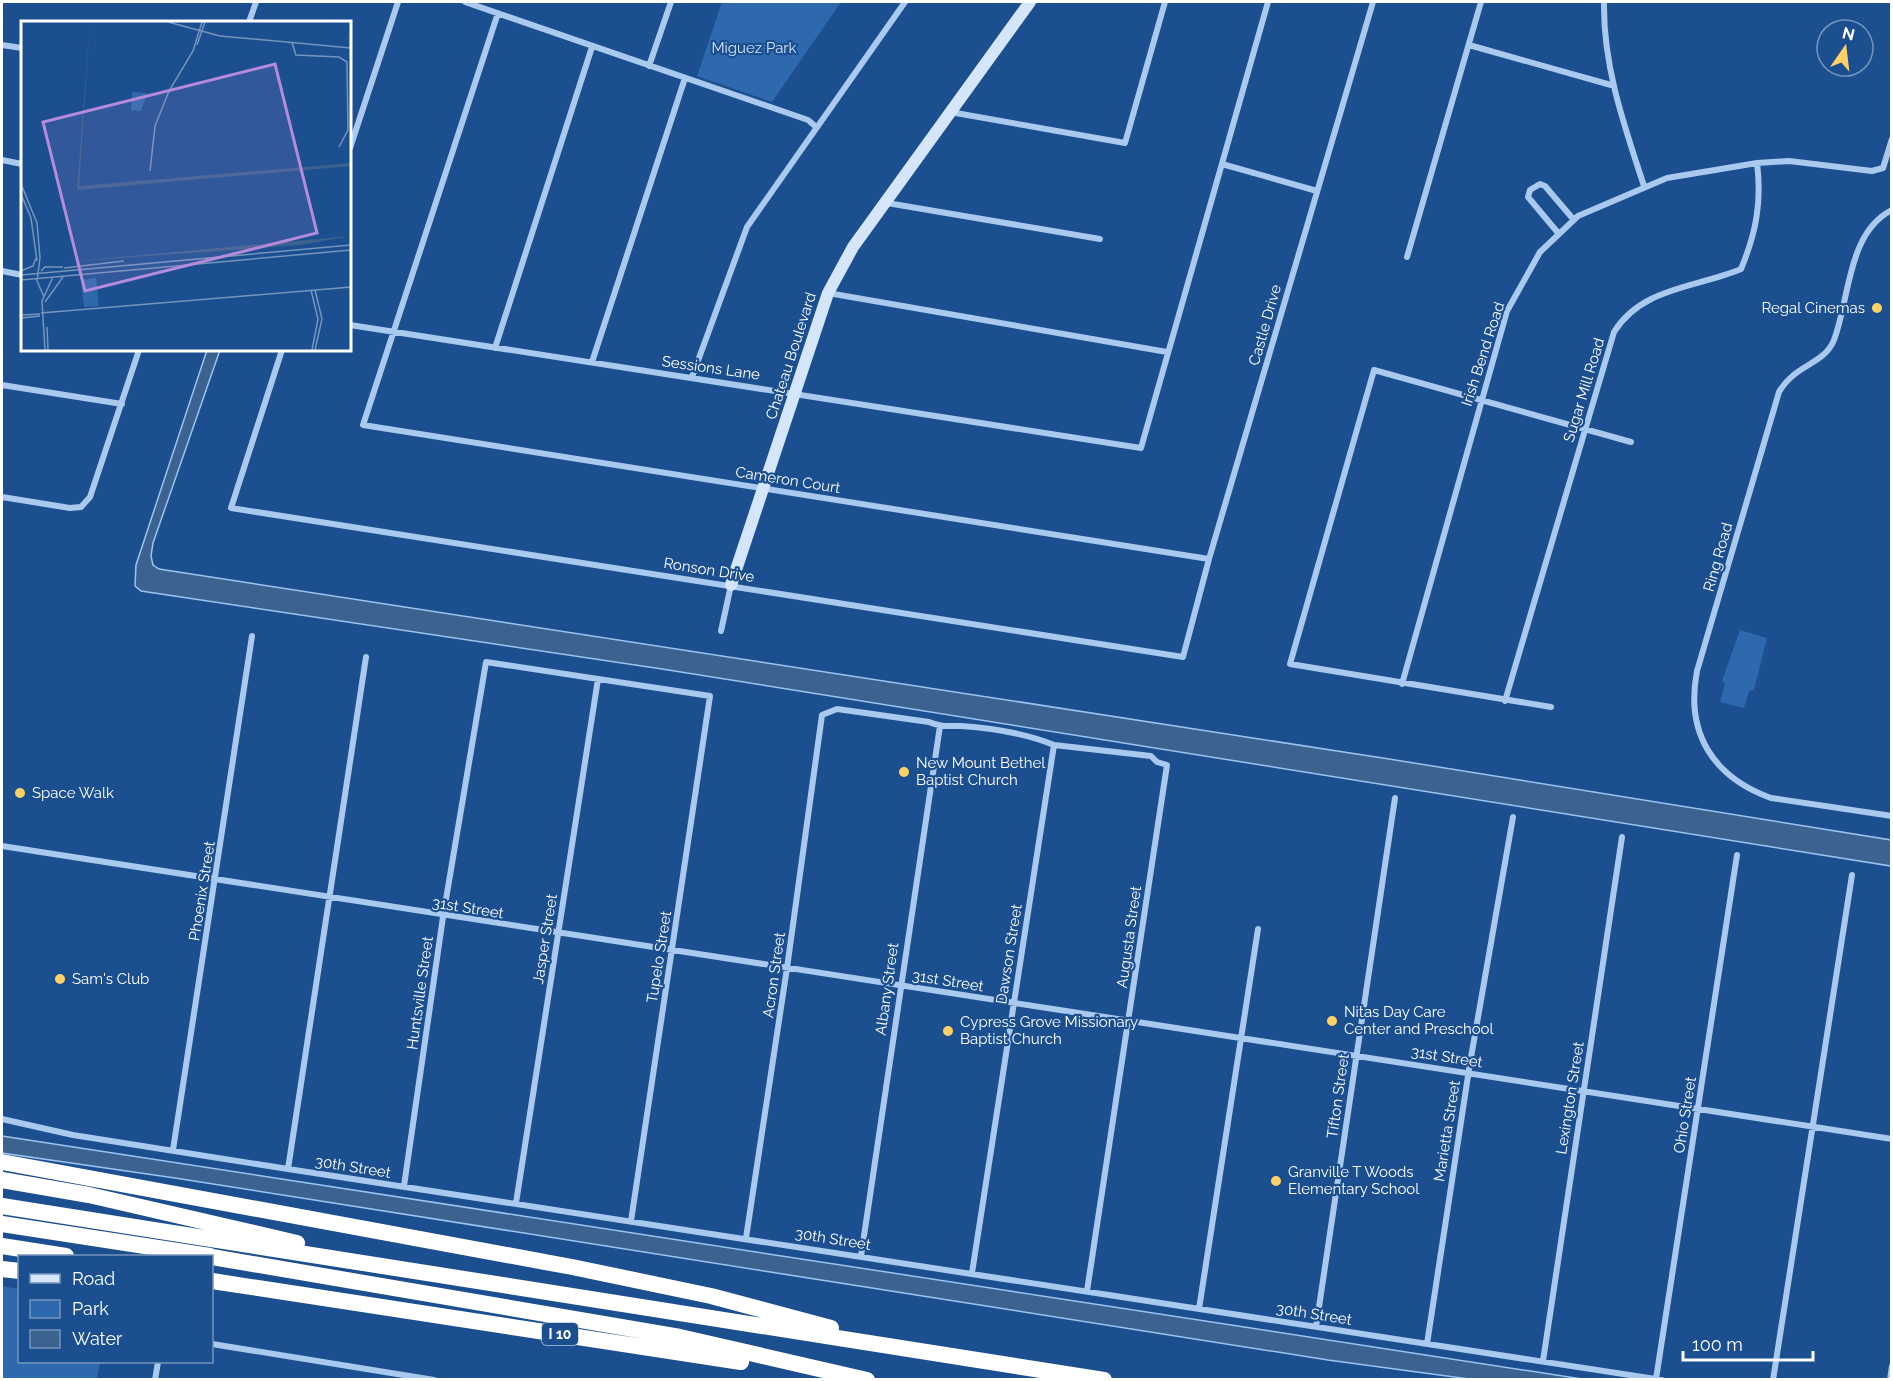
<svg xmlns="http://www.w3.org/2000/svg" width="1893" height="1381" font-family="Raleway,sans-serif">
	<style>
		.green { fill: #2e69ad }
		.water { fill: #3c6290; stroke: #9cc4f0; stroke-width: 1.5 }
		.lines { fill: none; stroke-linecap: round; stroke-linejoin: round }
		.street { stroke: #a9c9ee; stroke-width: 6 }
		.secondary { stroke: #d6e6fa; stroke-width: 12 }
		.highway { stroke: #fff; stroke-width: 16 }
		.poi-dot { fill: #ffd166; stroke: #1b4f8f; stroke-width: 2 }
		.labels { text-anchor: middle; stroke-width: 4.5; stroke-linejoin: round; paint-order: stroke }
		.shield { fill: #1b4f8f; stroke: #bbcadd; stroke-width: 1.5 }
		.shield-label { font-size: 14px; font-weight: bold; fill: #fff }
		.park-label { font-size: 15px; fill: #cfe3fa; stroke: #1b4f8f }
		.poi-label { font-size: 15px; fill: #fff; stroke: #1b4f8f; text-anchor: start }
		.street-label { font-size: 15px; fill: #fff; stroke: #1b4f8f }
		.inset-river { fill: none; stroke: #3c6290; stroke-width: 3 }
		.inset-road { fill: none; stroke: #7695bc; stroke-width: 1.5 }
		.view { fill: #b68bdc; fill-opacity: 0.15; stroke: #b68bdc; stroke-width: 3 }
		.inset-edge { fill: none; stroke: #fff; stroke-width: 3 }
	</style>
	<rect width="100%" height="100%" fill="#1b4f8f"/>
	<path class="green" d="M 722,2 L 841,2 L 772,102 L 697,76 Z
		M 1740,630 L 1767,638 L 1754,690 L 1749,691 L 1744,708 L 1720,702 L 1725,684 L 1722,681 Z
		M 2,1286 L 19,1289 L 20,1362 L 100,1362 L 97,1379 L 2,1379 Z"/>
	<path class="water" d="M 207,350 L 220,350 L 153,543 L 151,556 L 153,565 L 159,569 L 1389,759 L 1891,840 L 1891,866 L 662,669 L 141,591 L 135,586 L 136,565 Z
		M 2,1136 L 1582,1379 L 1469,1379 L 1328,1360 L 175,1178 L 2,1153 Z"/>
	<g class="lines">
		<path class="street" d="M 465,2 L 808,120 L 815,126
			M 1604,2 C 1603,66 1624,125 1644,186
			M 498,13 L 363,425 L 1209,559
			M 249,22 L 256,2
			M 2,45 L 22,48
			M 1469,45 L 1611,85
			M 649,66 L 671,2
			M 950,112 L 1125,143 L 1165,2
			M 350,148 L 398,2
			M 2,160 L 22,164
			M 1222,164 L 1317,191
			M 887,203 L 1100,239
			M 1892,210 C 1847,233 1850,298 1834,340 C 1824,365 1795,364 1779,392 L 1697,671 C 1685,733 1713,777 1771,798 L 1892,816
			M 1559,234 L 1528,197 L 1530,190 L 1540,184 L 1545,186 L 1574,220
			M 1407,257 L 1481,2
			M 2,271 L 22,275
			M 828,293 L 1167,352
			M 350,325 L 1141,448 L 1268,2
			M 495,348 L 592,47
			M 282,350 L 231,508 L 1183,657 L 1209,559 L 1373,2
			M 592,362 L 685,78
			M 692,377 L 747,227 L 905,2
			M 2,385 L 122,404
			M 2,497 L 70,508 L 81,507 L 90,497 L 139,350
			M 721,631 L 731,585
			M 1402,684 L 1507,311 L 1540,252 L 1578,216 L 1667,178 L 1757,163 L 1789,161 L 1872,171 L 1883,168 L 1892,139
			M 1505,701 L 1614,332 C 1642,287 1696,288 1741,269 C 1756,233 1762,202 1757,163
			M 1551,707 L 1290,664 L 1374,370 L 1631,442
			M 2,846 L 1892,1139
			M 2,1119 L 73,1135 L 288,1169 L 1662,1380
			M 173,1150 L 252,636
			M 288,1169 L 366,657
			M 404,1186 L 443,917 L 486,662 L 710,696 L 631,1221
			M 516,1203 L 598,679
			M 746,1238 L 787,968 L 822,715 L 837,709 L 929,722 C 940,727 949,726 961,726 C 990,728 1027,734 1054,745 L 1151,756 L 1157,762 L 1167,765 L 1087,1291
			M 861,1256 L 940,726
			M 972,1273 L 1054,745
			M 1199,1309 L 1258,929
			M 1316,1327 L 1395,798
			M 212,1344 L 434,1380
			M 1427,1344 L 1470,1063 L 1513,817
			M 1543,1361 L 1622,837
			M 1656,1379 L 1737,855
			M 155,1380 L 158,1362
			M 1773,1380 L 1852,875
			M 1890,1380 L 1892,1366"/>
		<path class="secondary" d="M 731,585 L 828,293 L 853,247 L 1030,2"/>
		<path class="highway" d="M 2,1162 L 572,1267 L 711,1296 L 831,1328
			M 2,1180 L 89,1195 L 297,1243
			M 2,1206 L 1104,1380
			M 2,1224 L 210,1256
			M 2,1246 L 66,1256
			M 212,1257 L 680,1337 L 867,1380
			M 2,1269 L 20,1271
			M 212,1281 L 741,1362"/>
	</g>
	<g class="poi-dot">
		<circle cx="1877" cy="308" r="6"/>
		<circle cx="904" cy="772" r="6"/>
		<circle cx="20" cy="793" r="6"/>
		<circle cx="60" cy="979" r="6"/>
		<circle cx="1332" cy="1021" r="6"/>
		<circle cx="948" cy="1031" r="6"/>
		<circle cx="1276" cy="1181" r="6"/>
	</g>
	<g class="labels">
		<rect class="shield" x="542" y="1323" width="36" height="22" rx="4.5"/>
		<g class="shield-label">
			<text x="560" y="1339">I 10</text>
		</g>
		<g class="park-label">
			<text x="754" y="53">Miguez Park</text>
		</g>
		<g class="poi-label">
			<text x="1865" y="313" text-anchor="end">Regal Cinemas</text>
			<text x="916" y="768">New Mount Bethel<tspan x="916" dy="17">Baptist Church</tspan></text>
			<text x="32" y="798">Space Walk</text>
			<text x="72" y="984">Sam's Club</text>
			<text x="1344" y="1017">Nitas Day Care<tspan x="1344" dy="17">Center and Preschool</tspan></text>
			<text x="960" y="1027">Cypress Grove Missionary<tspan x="960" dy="17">Baptist Church</tspan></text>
			<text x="1288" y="1177">Granville T Woods<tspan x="1288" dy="17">Elementary School</tspan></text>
		</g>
		<g class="street-label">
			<text transform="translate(1265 325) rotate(-74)" y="5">Castle Drive</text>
			<text transform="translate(1483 354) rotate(-72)" y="5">Irish Bend Road</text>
			<text transform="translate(791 356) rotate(-72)" y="5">Chateau Boulevard</text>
			<text transform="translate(711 368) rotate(8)" y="5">Sessions Lane</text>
			<text transform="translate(1584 390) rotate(-73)" y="5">Sugar Mill Road</text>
			<text transform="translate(788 480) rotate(9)" y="5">Cameron Court</text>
			<text transform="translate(1718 557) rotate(-74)" y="5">Ring Road</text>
			<text transform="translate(709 570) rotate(9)" y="5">Ronson Drive</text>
			<text transform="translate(202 891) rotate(-81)" y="5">Phoenix Street</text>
			<text transform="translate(468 908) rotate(9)" y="5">31st Street</text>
			<text transform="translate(1129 937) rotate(-82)" y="5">Augusta Street</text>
			<text transform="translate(545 939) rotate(-81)" y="5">Jasper Street</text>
			<text transform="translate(1009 954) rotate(-81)" y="5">Dawson Street</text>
			<text transform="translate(659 957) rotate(-81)" y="5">Tupelo Street</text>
			<text transform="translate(774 975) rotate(-82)" y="5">Acron Street</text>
			<text transform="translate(948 981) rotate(9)" y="5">31st Street</text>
			<text transform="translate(887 989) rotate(-82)" y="5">Albany Street</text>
			<text transform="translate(420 993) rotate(-82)" y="5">Huntsville Street</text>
			<text transform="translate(1447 1057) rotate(9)" y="5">31st Street</text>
			<text transform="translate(1338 1096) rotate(-82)" y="5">Tifton Street</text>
			<text transform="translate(1570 1098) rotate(-81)" y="5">Lexington Street</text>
			<text transform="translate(1685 1115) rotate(-81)" y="5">Ohio Street</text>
			<text transform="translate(1447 1131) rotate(-81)" y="5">Marietta Street</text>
			<text transform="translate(353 1167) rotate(9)" y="5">30th Street</text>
			<text transform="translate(833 1239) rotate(9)" y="5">30th Street</text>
			<text transform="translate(1314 1314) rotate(9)" y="5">30th Street</text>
		</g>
	</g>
	<g transform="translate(21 21)">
		<rect width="330" height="330" fill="#1b4f8f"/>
		<path d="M 111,71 L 126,72 L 120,90 L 110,89 ZM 75,257 L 78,285 L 63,286 L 60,259 Z" fill="#2e69ad"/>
		<path d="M 69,1 L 58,165 L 330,142 L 330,145 L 56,169 ZM 330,215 L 279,224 L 43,241 Z" fill="#3c6290"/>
		<path class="inset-river" d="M 329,14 L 330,33"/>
		<path class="inset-road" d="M 147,1 L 199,15 L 330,27M 271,22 L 275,34 L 318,36 L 326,41 L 327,109 L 318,126M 176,24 L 184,1M 129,150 L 134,105 L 148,70 L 172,30 L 181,1M 0,163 L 16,202 L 19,237 L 16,260 L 23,276M 0,173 L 10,197 L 16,240M 43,247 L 103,240M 0,250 L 12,245 L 15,237M 20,250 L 24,246 L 42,246M 0,254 L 330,224M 0,259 L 330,229M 290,269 L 297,298 L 291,329M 24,281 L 42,256M 20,292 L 330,266M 0,294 L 19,293M 0,297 L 19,295M 26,306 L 27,329M 24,329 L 21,280 L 32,256M 294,329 L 301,298 L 294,269"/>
		<path class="view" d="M 254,43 L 296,212 L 64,270 L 22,101 Z"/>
		<rect width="330" height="330" class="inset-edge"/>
	</g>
	<rect width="1893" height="1381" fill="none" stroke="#ffffff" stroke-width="6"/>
	<rect x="18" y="1255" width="195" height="108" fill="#1b4f8f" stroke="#7695bc" stroke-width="1.5"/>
	<rect x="30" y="1274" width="30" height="9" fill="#d6e6fa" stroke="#7695bc" stroke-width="1.5"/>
	<text x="72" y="1285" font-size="18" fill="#ffffff">Road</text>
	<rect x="30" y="1300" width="30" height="18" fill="#2e69ad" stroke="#7695bc" stroke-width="1.5"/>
	<text x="72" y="1315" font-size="18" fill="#ffffff">Park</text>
	<rect x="30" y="1330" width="30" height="18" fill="#3c6290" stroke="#7695bc" stroke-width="1.5"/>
	<text x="72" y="1345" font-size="18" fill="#ffffff">Water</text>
	<g transform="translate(1845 48) rotate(14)"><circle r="28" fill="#1b4f8f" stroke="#7695bc" stroke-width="1.5"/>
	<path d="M0-4.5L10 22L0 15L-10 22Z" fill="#ffd166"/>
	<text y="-9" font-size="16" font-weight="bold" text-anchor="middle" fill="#ffffff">N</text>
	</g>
	<path d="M1683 1351v9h130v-9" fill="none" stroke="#ffffff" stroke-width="3"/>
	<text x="1692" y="1351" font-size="18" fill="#ffffff" stroke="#1b4f8f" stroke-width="4.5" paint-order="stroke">100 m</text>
</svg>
